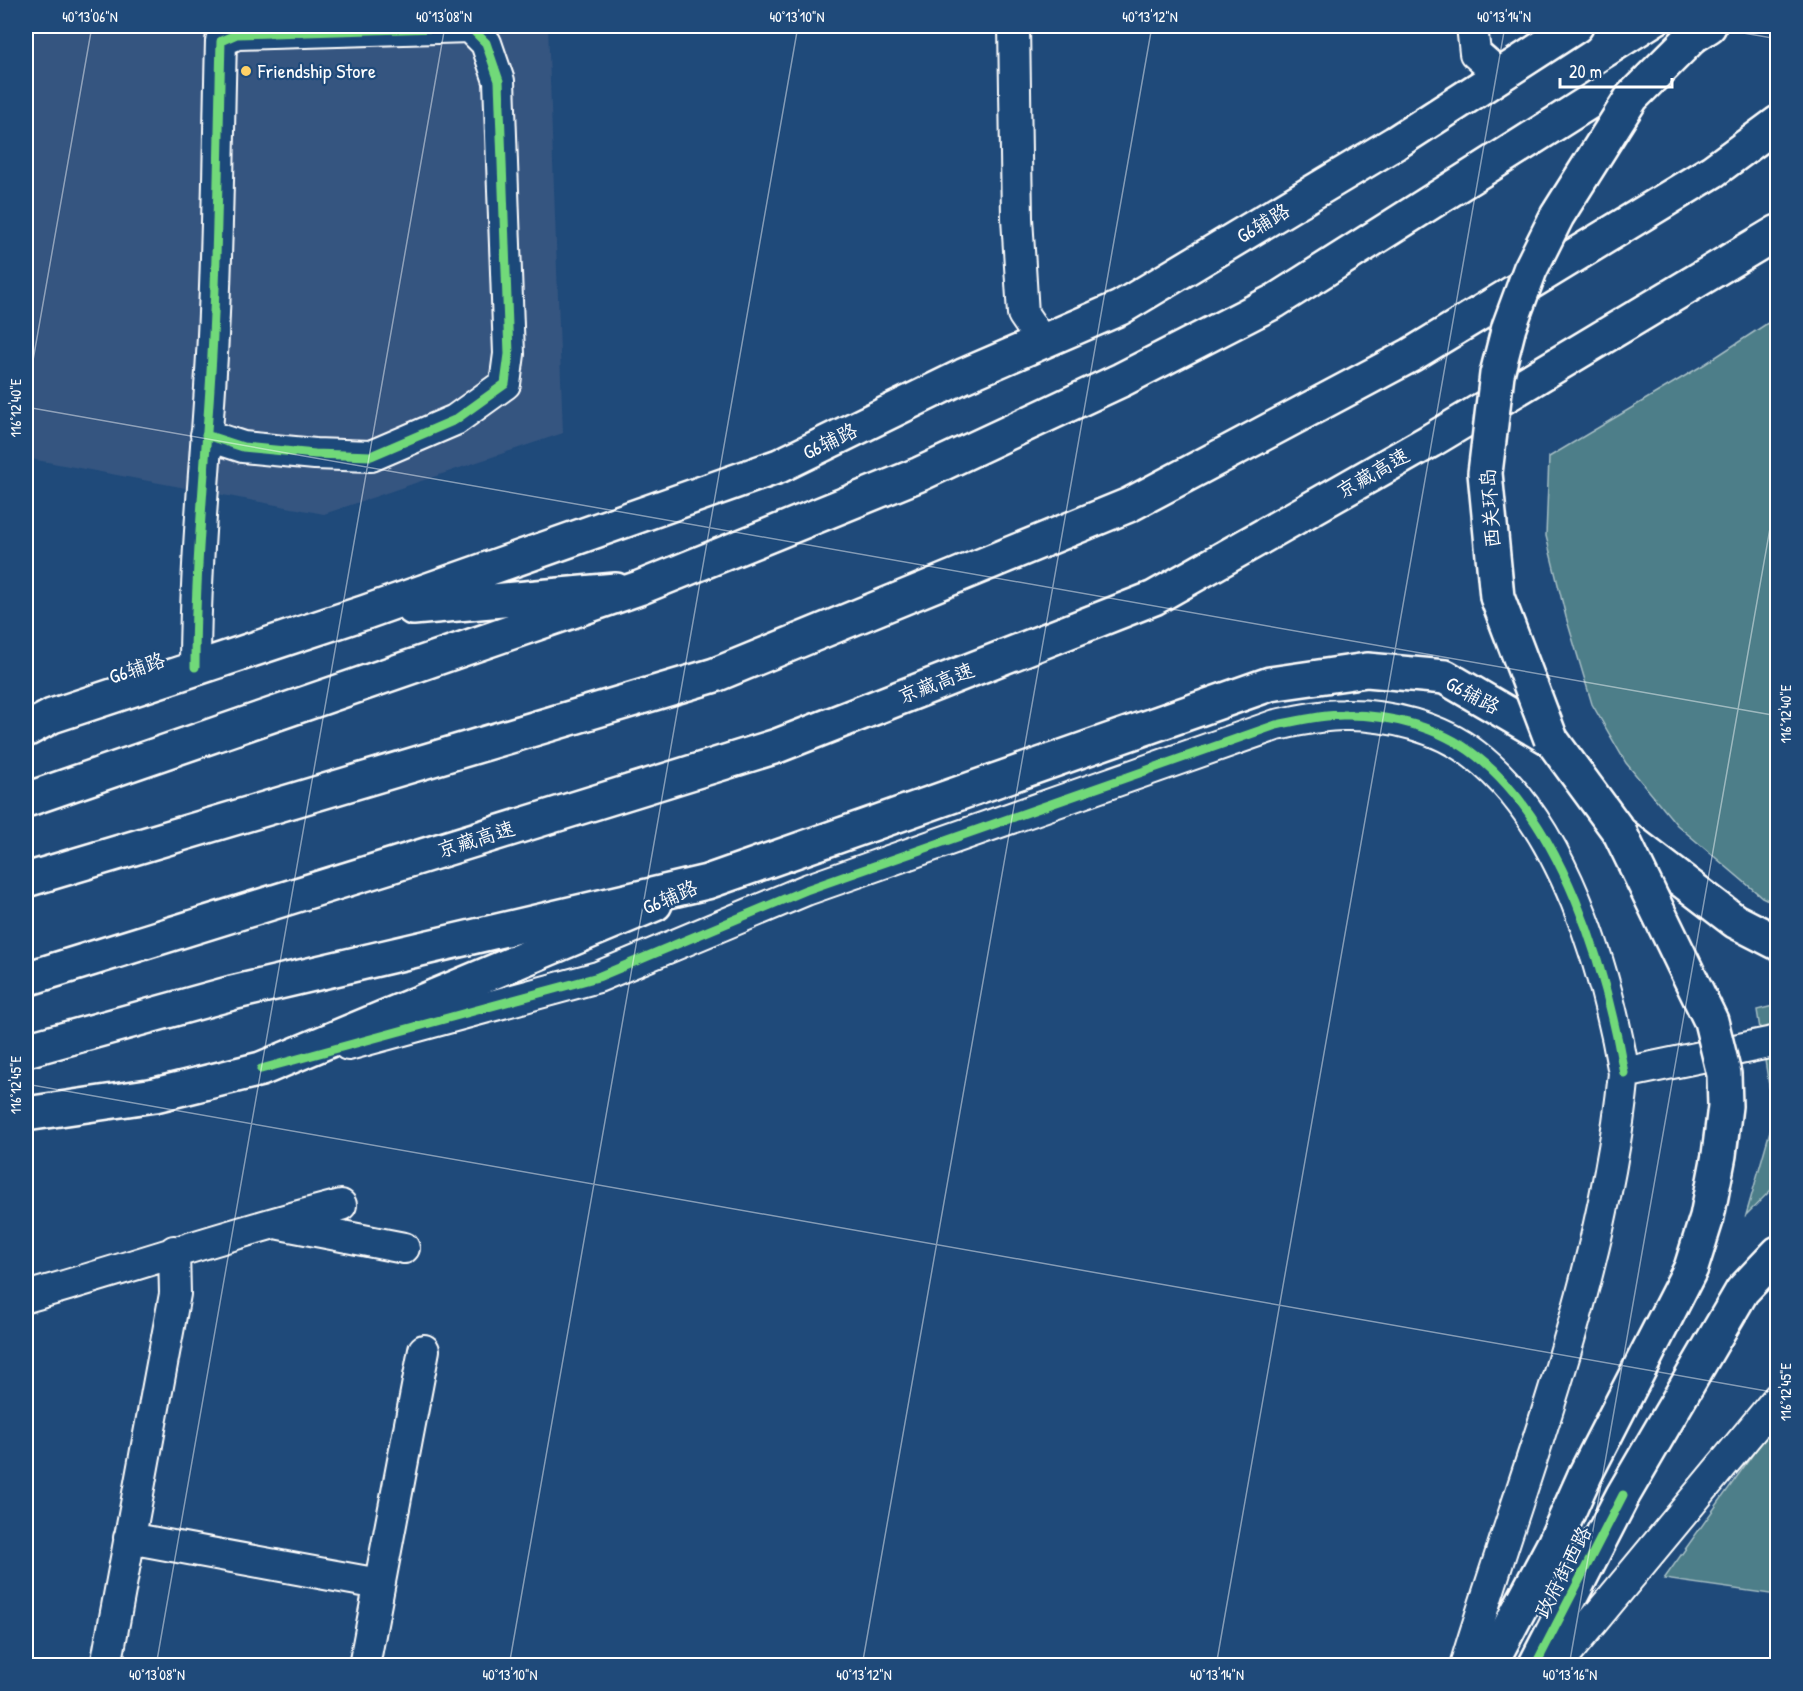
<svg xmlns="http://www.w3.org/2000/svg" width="1803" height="1691" font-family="'Patrick Hand','LXGW WenKai TC',sans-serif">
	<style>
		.built { fill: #355580 }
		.green { fill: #4e7e89; stroke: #a6bec4; stroke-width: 1.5 }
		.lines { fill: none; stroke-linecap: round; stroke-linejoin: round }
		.street-casing { stroke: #fff; stroke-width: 34 }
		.secondary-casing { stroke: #fff; stroke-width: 38 }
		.primary-casing { stroke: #fff; stroke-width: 38 }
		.highway-casing { stroke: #fff; stroke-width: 38 }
		.street { stroke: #1f4a7a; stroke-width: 30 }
		.secondary { stroke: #1f4a7a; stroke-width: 33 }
		.primary { stroke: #1f4a7a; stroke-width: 33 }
		.highway { stroke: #1f4a7a; stroke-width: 33 }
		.secondary-bridge-casing { stroke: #fff; stroke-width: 38; stroke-linecap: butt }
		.primary-bridge-casing { stroke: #fff; stroke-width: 38; stroke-linecap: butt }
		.secondary-bridge { stroke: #1f4a7a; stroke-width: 33 }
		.primary-bridge { stroke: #1f4a7a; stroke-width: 33 }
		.cycleway-casing { stroke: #1f4a7a; stroke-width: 13 }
		.cycleway { stroke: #71d979; stroke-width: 9 }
		.ticks { fill: none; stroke: #fff; stroke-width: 1.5; stroke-opacity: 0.45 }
		.poi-dot { fill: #ffd166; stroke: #1f4a7a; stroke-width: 2 }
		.labels { text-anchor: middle; stroke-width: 4.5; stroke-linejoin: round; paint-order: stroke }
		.poi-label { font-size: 20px; fill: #fff; stroke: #1f4a7a; text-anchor: start }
		.street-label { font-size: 20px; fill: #fff; stroke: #1f4a7a }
		.neatline { fill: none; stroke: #fff; stroke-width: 2 }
		.ticks-label { font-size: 15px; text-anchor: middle; fill: #fff }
	</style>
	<rect width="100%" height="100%" fill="#1f4a7a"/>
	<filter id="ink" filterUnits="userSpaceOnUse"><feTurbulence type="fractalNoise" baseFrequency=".0167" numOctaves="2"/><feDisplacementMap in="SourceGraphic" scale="12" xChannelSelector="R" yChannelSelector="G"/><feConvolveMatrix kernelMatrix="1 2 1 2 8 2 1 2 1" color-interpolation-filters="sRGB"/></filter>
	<g filter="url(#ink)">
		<path class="built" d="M 26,26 L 548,26 L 563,433 L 324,514 L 26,458 Z"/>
		<path class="green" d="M 1777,317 L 1777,904 L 1762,897 L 1677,825 L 1626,763 L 1592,704 L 1566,617 L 1546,536 L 1549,457 L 1705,364 Z
			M 1777,1005 L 1777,1184 L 1746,1215 L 1774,1117 L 1757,1010 Z
			M 1777,1421 L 1777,1595 L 1664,1579 L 1773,1426 Z"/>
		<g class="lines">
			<defs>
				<path id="street" d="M 1014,26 L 1017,218 L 1023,314 L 1042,342
					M 1472,26 L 1475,53 L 1500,75
					M 195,667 C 195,568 205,471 211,372 C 218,262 218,151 221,41 L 237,34 L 470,27 L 486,43 L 499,81 L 509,354 L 505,384 L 455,420 L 371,456 L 315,454 L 243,447 L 206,435
					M 348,1045 L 598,977 L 806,890 L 1276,725 C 1297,721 1320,715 1343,715 C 1387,714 1440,727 1475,755 C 1563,823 1606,969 1624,1073
					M 280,1224 L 404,1248
					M 26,1297 C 131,1268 235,1231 341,1205
					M 129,1538 L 379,1584
					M 106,1666 L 175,1294 L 174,1251
					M 364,1666 L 424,1350
					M 1465,1666 C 1524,1470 1604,1278 1624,1073 L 1778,1041
					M 1556,1666 L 1778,1398"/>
				<path id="secondary" d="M 1489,1666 L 1554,1544 L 1585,1475
					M 1535,1666 L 1623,1495 L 1742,1291 L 1778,1253"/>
				<path id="primary" d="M 413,608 L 616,590
					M 26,730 L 52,716 L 366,612 L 779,466 L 963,376 L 1120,308 L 1395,143 L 1576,26
					M 26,1114 L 155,1095 L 261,1069 L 655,904"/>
				<path id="highway" d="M 26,800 L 639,588 L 920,474 L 1121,380 L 1275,301 L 1709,26
					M 26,880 L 715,675 L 1129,505 L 1411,355 L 1713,171 L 1778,123
					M 26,979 L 777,746 L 1154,598 L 1430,441 L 1778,232
					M 26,1050 L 232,993 L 707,882 L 1270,684 L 1367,670 L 1445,677 L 1551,739 L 1620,833 L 1735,921 L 1778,943"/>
			</defs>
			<use href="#street" class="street-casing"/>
			<use href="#secondary" class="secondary-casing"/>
			<use href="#primary" class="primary-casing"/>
			<use href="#highway" class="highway-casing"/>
			<use href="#street" class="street"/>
			<use href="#secondary" class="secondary"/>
			<use href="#primary" class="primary"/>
			<use href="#highway" class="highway"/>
			<defs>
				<path id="secondary-bridge" d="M 1585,1475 L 1691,1268 L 1707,1217 L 1719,1155 L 1725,1106 L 1724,1074 L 1711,1021 L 1620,833"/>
				<path id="primary-bridge" d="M 1551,739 L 1497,597 L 1485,473 L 1497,374 L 1509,327 L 1530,270 L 1557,216 L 1632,97 L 1693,36"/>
			</defs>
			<use href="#secondary-bridge" class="secondary-bridge-casing"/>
			<use href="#primary-bridge" class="primary-bridge-casing"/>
			<use href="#secondary-bridge" class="secondary-bridge"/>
			<use href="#primary-bridge" class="primary-bridge"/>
			<defs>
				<path id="cycleway" d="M 195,667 C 195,568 205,471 211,372 C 218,262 218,151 221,41 L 237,34 L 470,27 L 486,43 L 499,81 L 509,354 L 505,384 L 455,420 L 371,456 L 315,454 L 243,447 L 206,435
					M 261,1069 L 598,977 L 806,890 L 1276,725 C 1297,721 1320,715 1343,715 C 1387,714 1440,727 1475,755 C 1563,823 1606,969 1624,1073
					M 1535,1666 L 1623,1495"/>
			</defs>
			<use href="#cycleway" class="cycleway-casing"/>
			<use href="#cycleway" class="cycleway"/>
		</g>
	</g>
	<path class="ticks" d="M 1703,26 L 1778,39M 26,400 L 92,26M 26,407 L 1778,716M 26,1084 L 1778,1393M 156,1666 L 445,26M 509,1666 L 798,26M 862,1666 L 1152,26M 1216,1666 L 1505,26M 1569,1666 L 1778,483"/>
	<circle class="poi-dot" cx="246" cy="71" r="6"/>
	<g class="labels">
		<g class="poi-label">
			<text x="258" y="78">Friendship Store</text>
		</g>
		<g class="street-label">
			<text transform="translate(1263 223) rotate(-31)" y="7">G6辅路</text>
			<text transform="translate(830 441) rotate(-26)" y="7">G6辅路</text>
			<text transform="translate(1373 473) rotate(-30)" y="7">京藏高速</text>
			<text transform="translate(1490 508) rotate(-94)" y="7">西关环岛</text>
			<text transform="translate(137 668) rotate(-19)" y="7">G6辅路</text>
			<text transform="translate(936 683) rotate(-21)" y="7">京藏高速</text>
			<text transform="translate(1473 695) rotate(28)" y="7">G6辅路</text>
			<text transform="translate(476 839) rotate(-17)" y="7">京藏高速</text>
			<text transform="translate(670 897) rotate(-23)" y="7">G6辅路</text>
			<text transform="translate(1563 1572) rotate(-63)" y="7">政府街西路</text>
		</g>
	</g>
	<rect width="1803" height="1691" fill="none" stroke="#1f4a7a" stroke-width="66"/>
	<path d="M1560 78v9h112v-9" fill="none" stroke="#ffffff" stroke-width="3"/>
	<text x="1569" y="78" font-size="18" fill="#ffffff" stroke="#1f4a7a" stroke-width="4.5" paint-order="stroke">20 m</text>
	<rect x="33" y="33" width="1737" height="1625" class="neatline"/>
	<g class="ticks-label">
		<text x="90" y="22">40°13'06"N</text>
		<text x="444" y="22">40°13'08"N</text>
		<text x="797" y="22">40°13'10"N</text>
		<text x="1150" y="22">40°13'12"N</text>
		<text x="1504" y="22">40°13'14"N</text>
		<text transform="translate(16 408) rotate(-90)" y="5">116°12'40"E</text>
		<text transform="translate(1786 714) rotate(-90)" y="5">116°12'40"E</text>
		<text transform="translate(16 1085) rotate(-90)" y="5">116°12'45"E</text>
		<text transform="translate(1786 1392) rotate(-90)" y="5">116°12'45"E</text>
		<text x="157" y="1680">40°13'08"N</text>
		<text x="510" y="1680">40°13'10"N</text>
		<text x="864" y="1680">40°13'12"N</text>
		<text x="1217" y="1680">40°13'14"N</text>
		<text x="1570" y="1680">40°13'16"N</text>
	</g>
</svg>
